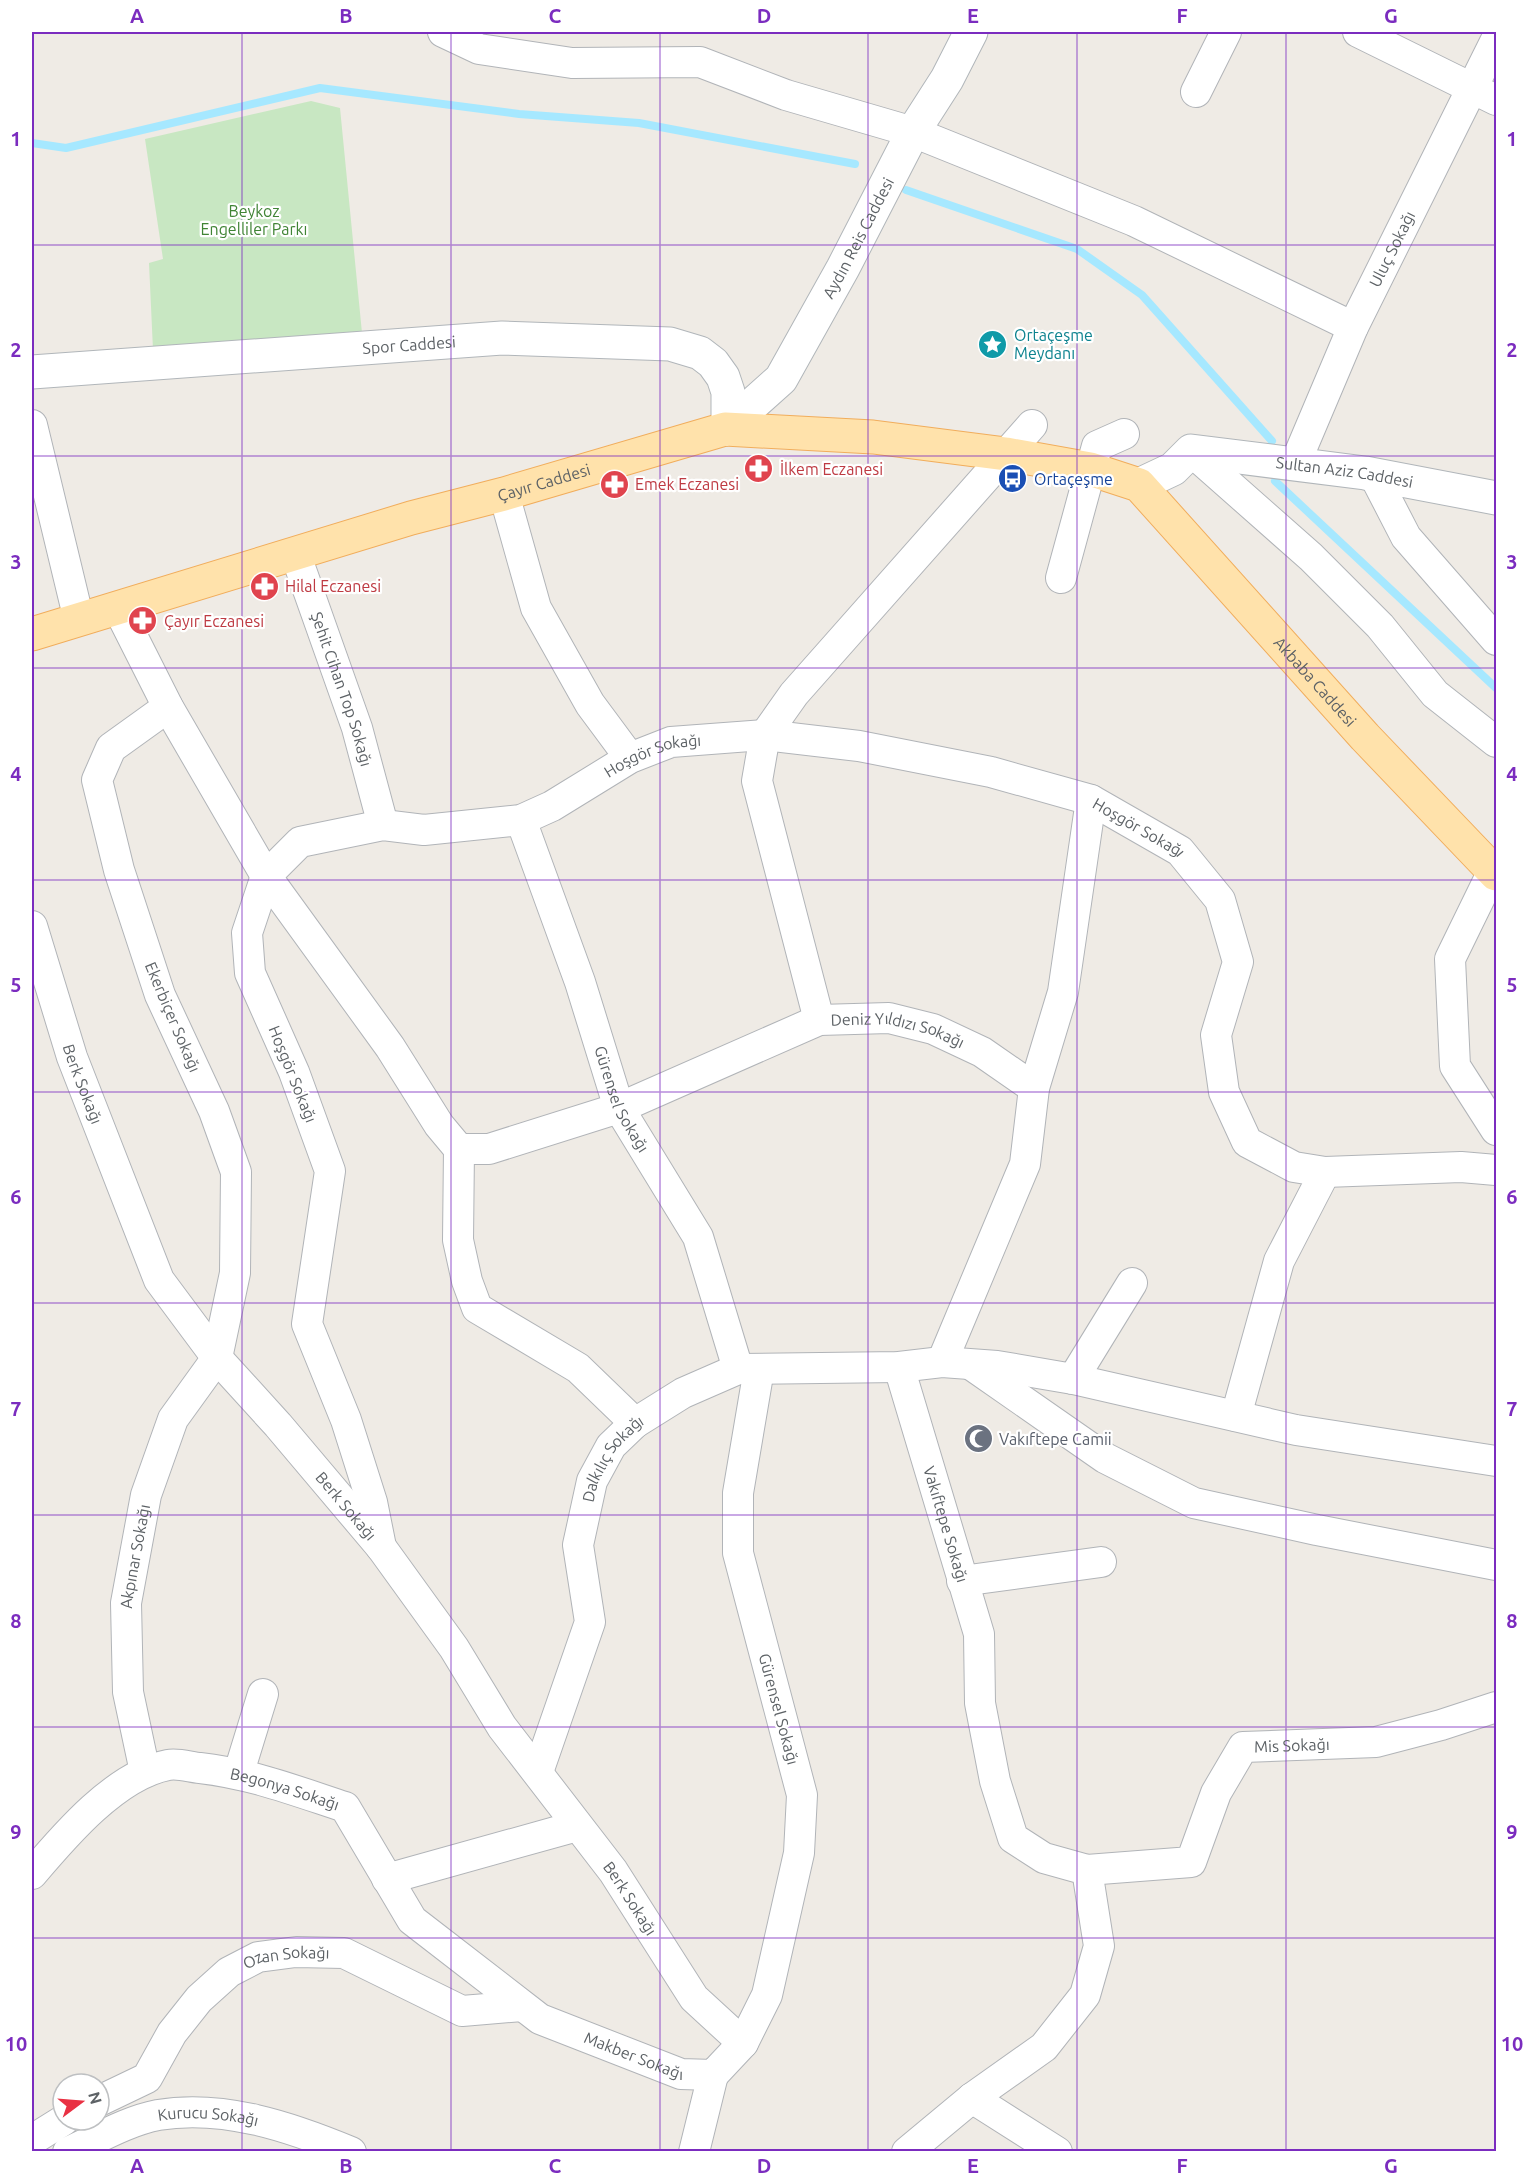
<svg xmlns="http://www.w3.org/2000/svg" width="1528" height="2183" font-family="Ubuntu,sans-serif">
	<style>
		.green { fill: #c8e7c2 }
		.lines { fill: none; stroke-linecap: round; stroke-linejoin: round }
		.stream { stroke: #a6e8ff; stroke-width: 8 }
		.street-casing { stroke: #b1b4b8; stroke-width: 32 }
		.secondary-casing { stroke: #b1b6ba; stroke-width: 35 }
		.primary-casing { stroke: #f1ad5c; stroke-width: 35 }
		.street { stroke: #fff; stroke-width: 30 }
		.secondary { stroke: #fff; stroke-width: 33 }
		.primary { stroke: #ffe2ab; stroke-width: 33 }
		.grid { fill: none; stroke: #7b2cbf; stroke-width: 1.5; stroke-opacity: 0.55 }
		.labels { text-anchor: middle; stroke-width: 4.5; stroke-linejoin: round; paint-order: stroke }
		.park-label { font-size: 16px; fill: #408435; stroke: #fff }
		.street-label { font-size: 16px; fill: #5d6266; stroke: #fff }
		.culture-label { font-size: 16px; fill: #0d838f; stroke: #fff; text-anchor: start }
		.health-label { font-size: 16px; fill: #be3a42; stroke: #fff; text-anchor: start }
		.transit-label { font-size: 16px; fill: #164399; stroke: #fff; text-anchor: start }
		.worship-label { font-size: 16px; fill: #5b616d; stroke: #fff; text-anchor: start }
		.neatline { fill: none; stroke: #7b2cbf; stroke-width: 2 }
		.grid-label { font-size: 20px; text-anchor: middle; font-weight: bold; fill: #7b2cbf }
	</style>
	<rect width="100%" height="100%" fill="#efebe5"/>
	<path class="green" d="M 311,101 L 340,108 L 362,333 L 153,350 L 149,263 L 163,259 L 145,139 Z"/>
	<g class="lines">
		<path class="stream" d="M 32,143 L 66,148 L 320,88 L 519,114 L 639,123 L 855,164
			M 906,190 L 1077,249 L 1142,295 L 1272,441
			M 1275,481 L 1496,688"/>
		<defs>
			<g id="street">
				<path d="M 443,32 L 479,49 L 572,63 L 700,62 L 786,95 L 913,132 L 1134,221 L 1353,327"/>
				<path d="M 1358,32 L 1496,100"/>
				<path d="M 1196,92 L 1226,32"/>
				<path d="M 32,425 L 79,620"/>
				<path d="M 1191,451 L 1311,557 L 1380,626 L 1435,694 L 1496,742"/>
				<path id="s1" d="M 1295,464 L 1353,327 L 1496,40"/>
				<path d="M 1374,475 L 1406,537 L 1496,640"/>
				<path d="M 504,494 L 536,608 L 590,704 L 630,758"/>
				<path id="s2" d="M 295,553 L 357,728 L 383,825"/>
				<path d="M 1061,578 L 1097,446 L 1124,434"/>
				<path id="s3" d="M 118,608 L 168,707 L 266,876 L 390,1047 L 439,1125 L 459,1149 L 489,1149 L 619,1108 L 819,1020 L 889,1018 L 933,1029 L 982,1052 L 1034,1088"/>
				<path id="s4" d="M 521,820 L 580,982 L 619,1108 L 698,1237 L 738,1369"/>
				<path d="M 1493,871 L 1450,959 L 1455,1066 L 1496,1130"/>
				<path id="s5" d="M 32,926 L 72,1057 L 159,1280 L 217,1358 L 278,1425 L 381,1547 L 454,1648 L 502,1727 L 613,1871 L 694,1998 L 743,2043"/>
				<path d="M 819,1020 L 757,781 L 765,735 L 794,694 L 1032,425"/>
				<path d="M 459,1149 L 458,1240 L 467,1281 L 477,1308 L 578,1368 L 635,1423"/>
				<path d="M 942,1362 L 1025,1164 L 1034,1088 L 1063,992 L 1091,800"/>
				<path d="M 973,1366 L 1105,1458 L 1194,1503 L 1317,1530 L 1496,1565"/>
				<path id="s6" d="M 899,1367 L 979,1634 L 980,1703 L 995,1781 L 1013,1838 L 1044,1858 L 1087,1870 L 1099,1946 L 1085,1995 L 1044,2047 L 972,2098 L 907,2152"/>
				<path d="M 1073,1379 L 1132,1283"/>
				<path d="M 1236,1416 L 1279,1261 L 1325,1172"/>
				<path id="s7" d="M 381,1547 L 372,1502 L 346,1420 L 307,1324 L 330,1171 L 294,1072 L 250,973 L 247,933 L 266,876 L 300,842 L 383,825 L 424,830 L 521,820 L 552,806 L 630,758 L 671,742 L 765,735 L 859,746 L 991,772 L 1091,800 L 1180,851 L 1220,900 L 1238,962 L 1216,1035 L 1224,1092 L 1247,1142 L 1294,1167 L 1325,1172 L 1461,1167 L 1496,1170"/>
				<path d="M 962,1581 L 1101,1562"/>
				<path id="s8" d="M 145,1772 L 128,1692 L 126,1603 L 146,1495 L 173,1419 L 217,1358 L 235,1273 L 236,1172 L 214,1111 L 160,995 L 119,870 L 97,780 L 111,748 L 168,707"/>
				<path d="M 239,1772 L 263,1694"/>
				<path id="s9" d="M 538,1772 L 590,1622 L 578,1545 L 592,1481 L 611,1446 L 635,1423 L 683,1393 L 738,1369 L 899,1367 L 942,1362 L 997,1366 L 1073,1379 L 1296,1430 L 1496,1461"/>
				<path id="s10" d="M 1087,1870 L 1191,1862 L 1216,1793 L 1243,1747 L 1376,1742 L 1441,1725 L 1496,1707"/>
				<path id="s11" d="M 32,1874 C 65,1835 116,1775 168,1765 C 178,1763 190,1767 200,1768 C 252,1774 296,1791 345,1807 L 412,1920 L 540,2019 L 681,2074 L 713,2075 L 743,2043 L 767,1995 L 799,1853 L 802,1795 L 738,1553 L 738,1493 L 759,1369"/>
				<path d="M 387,1879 L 577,1826"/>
				<path d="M 972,2098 L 1057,2152"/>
				<path id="s12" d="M 99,2101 L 147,2078 L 172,2033 L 199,1999 L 229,1972 L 258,1957 L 296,1952 L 344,1953 L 462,2011 L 522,2006"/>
				<path d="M 32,2140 L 64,2120"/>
				<path id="s13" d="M 68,2152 C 97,2139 127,2121 158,2115 C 223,2104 291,2127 351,2152"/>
				<path d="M 694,2152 L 713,2075"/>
			</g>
			<g id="secondary">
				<path id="s14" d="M 32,372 L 502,338 L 670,344 L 700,353 L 713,363 L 723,377 L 728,392 L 728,423 L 725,429"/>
				<path id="s15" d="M 725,429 L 781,379 L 843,268 L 913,132 L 947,79 L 971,32"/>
				<path id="s16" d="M 1139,485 L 1173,469 L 1191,451 L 1365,473 L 1496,498"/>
			</g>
			<g id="primary">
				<path id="s17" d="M 32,634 L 411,518 L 504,494 L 725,429 L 873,437 L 1006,454 L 1090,469 L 1139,485 L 1365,737 L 1496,874"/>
			</g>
		</defs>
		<use href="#street" class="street-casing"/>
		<use href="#secondary" class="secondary-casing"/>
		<use href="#primary" class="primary-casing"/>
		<use href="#street" class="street"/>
		<use href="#secondary" class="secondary"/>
		<use href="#primary" class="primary"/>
	</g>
	<path class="grid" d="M 242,32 L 242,2152M 451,32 L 451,2152M 660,32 L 660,2152M 868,32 L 868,2152M 1077,32 L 1077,2152M 1286,32 L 1286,2152M 32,245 L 1496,245M 32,456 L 1496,456M 32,668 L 1496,668M 32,880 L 1496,880M 32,1092 L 1496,1092M 32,1303 L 1496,1303M 32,1515 L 1496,1515M 32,1727 L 1496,1727M 32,1938 L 1496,1938"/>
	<defs>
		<symbol id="sight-disc" viewBox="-11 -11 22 22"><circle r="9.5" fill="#0f9aa8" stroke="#fff"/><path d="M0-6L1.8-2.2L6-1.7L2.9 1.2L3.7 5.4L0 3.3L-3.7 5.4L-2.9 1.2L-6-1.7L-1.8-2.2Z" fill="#fff"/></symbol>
		<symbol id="pharmacy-disc" viewBox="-11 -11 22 22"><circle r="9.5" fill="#e0444e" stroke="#fff"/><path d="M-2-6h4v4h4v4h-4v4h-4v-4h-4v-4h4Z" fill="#fff"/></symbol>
		<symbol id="bus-disc" viewBox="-11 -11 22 22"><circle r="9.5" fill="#1a4fb4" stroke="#fff"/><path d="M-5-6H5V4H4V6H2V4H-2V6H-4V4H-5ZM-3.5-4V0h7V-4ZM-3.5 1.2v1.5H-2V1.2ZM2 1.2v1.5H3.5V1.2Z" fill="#fff"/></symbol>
		<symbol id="mosque-disc" viewBox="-11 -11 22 22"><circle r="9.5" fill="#6b7280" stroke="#fff"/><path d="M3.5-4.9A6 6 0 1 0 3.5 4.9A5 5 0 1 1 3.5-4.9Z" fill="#fff"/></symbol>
	</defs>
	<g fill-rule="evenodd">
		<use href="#sight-disc" x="976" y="328" width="33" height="33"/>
		<use href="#pharmacy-disc" x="742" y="452" width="33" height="33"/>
		<use href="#bus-disc" x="996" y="462" width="33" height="33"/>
		<use href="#pharmacy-disc" x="598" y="468" width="33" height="33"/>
		<use href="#pharmacy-disc" x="248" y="570" width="33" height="33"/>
		<use href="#pharmacy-disc" x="126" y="604" width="33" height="33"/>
		<use href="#mosque-disc" x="962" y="1422" width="33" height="33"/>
	</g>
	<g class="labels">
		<g class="park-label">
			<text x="254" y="217">Beykoz<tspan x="254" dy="18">Engelliler Parkı</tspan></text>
		</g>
		<g class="street-label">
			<text dy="6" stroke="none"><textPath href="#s15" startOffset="236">Aydın Reis Caddesi</textPath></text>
			<text dy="6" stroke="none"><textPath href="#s1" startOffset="236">Uluç Sokağı</textPath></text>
			<text dy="6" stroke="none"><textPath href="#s14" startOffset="378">Spor Caddesi</textPath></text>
			<text dy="6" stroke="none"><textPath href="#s16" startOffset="218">Sultan Aziz Caddesi</textPath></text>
			<text dy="6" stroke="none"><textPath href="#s17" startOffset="534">Çayır Caddesi</textPath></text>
			<text dy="6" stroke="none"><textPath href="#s17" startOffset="1406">Akbaba Caddesi</textPath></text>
			<text dy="6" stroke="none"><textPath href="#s2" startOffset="144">Şehit Cihan Top Sokağı</textPath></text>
			<text dy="6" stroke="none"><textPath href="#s7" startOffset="1124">Hoşgör Sokağı</textPath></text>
			<text dy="6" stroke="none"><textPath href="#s7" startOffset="1628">Hoşgör Sokağı</textPath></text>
			<text transform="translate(173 1017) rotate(67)" y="6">Ekerbiçer Sokağı</text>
			<text dy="6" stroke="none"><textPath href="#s3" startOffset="1106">Deniz Yıldızı Sokağı</textPath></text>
			<text transform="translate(293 1074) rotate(68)" y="6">Hoşgör Sokağı</text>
			<text dy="6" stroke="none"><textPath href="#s5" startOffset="166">Berk Sokağı</textPath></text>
			<text dy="6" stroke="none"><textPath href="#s4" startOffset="297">Gürensel Sokağı</textPath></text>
			<text dy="6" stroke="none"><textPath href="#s9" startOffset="332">Dalkılıç Sokağı</textPath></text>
			<text dy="6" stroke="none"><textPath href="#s5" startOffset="670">Berk Sokağı</textPath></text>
			<text dy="6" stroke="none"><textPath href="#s6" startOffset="164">Vakıftepe Sokağı</textPath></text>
			<text dy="6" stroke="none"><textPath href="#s8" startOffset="218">Akpınar Sokağı</textPath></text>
			<text transform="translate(779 1709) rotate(75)" y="6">Gürensel Sokağı</text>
			<text dy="6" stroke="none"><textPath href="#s10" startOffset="280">Mis Sokağı</textPath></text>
			<text dy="6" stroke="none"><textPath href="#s11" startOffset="297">Begonya Sokağı</textPath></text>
			<text dy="6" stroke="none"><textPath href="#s5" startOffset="1155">Berk Sokağı</textPath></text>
			<text dy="6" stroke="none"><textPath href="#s12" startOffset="249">Ozan Sokağı</textPath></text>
			<text dy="6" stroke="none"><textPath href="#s11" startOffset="754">Makber Sokağı</textPath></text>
			<text dy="6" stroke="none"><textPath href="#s13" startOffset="148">Kurucu Sokağı</textPath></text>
		</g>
		<g class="culture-label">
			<text x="1014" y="341">Ortaçeşme<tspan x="1014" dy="18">Meydanı</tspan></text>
		</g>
		<g class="health-label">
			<text x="780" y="475">İlkem Eczanesi</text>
			<text x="635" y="490">Emek Eczanesi</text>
			<text x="285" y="592">Hilal Eczanesi</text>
			<text x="164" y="627">Çayır Eczanesi</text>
		</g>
		<g class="transit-label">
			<text x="1034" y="485">Ortaçeşme</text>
		</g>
		<g class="worship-label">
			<text x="999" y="1445">Vakıftepe Camii</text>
		</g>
	</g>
	<rect width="1528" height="2183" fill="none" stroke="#ffffff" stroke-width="66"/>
	<g transform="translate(81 2102) rotate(74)"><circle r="28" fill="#ffffff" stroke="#bec0c2" stroke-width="1.5"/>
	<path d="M0-4.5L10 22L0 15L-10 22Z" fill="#e93143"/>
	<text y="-9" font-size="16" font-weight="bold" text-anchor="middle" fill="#5d6266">N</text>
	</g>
	<rect x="33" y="33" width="1462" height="2117" class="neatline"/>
	<g class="grid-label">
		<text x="137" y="23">A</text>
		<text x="346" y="23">B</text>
		<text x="555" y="23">C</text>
		<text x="764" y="23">D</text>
		<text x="973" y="23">E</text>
		<text x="1182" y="23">F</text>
		<text x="1391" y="23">G</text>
		<text x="16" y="146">1</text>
		<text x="1512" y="146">1</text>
		<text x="16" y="357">2</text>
		<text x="1512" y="357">2</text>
		<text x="16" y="569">3</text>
		<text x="1512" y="569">3</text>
		<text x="16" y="781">4</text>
		<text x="1512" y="781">4</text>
		<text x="16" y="992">5</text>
		<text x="1512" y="992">5</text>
		<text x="16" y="1204">6</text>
		<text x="1512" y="1204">6</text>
		<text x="16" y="1416">7</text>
		<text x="1512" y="1416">7</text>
		<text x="16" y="1628">8</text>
		<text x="1512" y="1628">8</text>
		<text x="16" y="1839">9</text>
		<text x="1512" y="1839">9</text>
		<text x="16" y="2051">10</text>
		<text x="1512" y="2051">10</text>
		<text x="137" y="2173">A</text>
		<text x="346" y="2173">B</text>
		<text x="555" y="2173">C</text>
		<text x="764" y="2173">D</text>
		<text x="973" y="2173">E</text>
		<text x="1182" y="2173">F</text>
		<text x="1391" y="2173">G</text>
	</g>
</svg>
